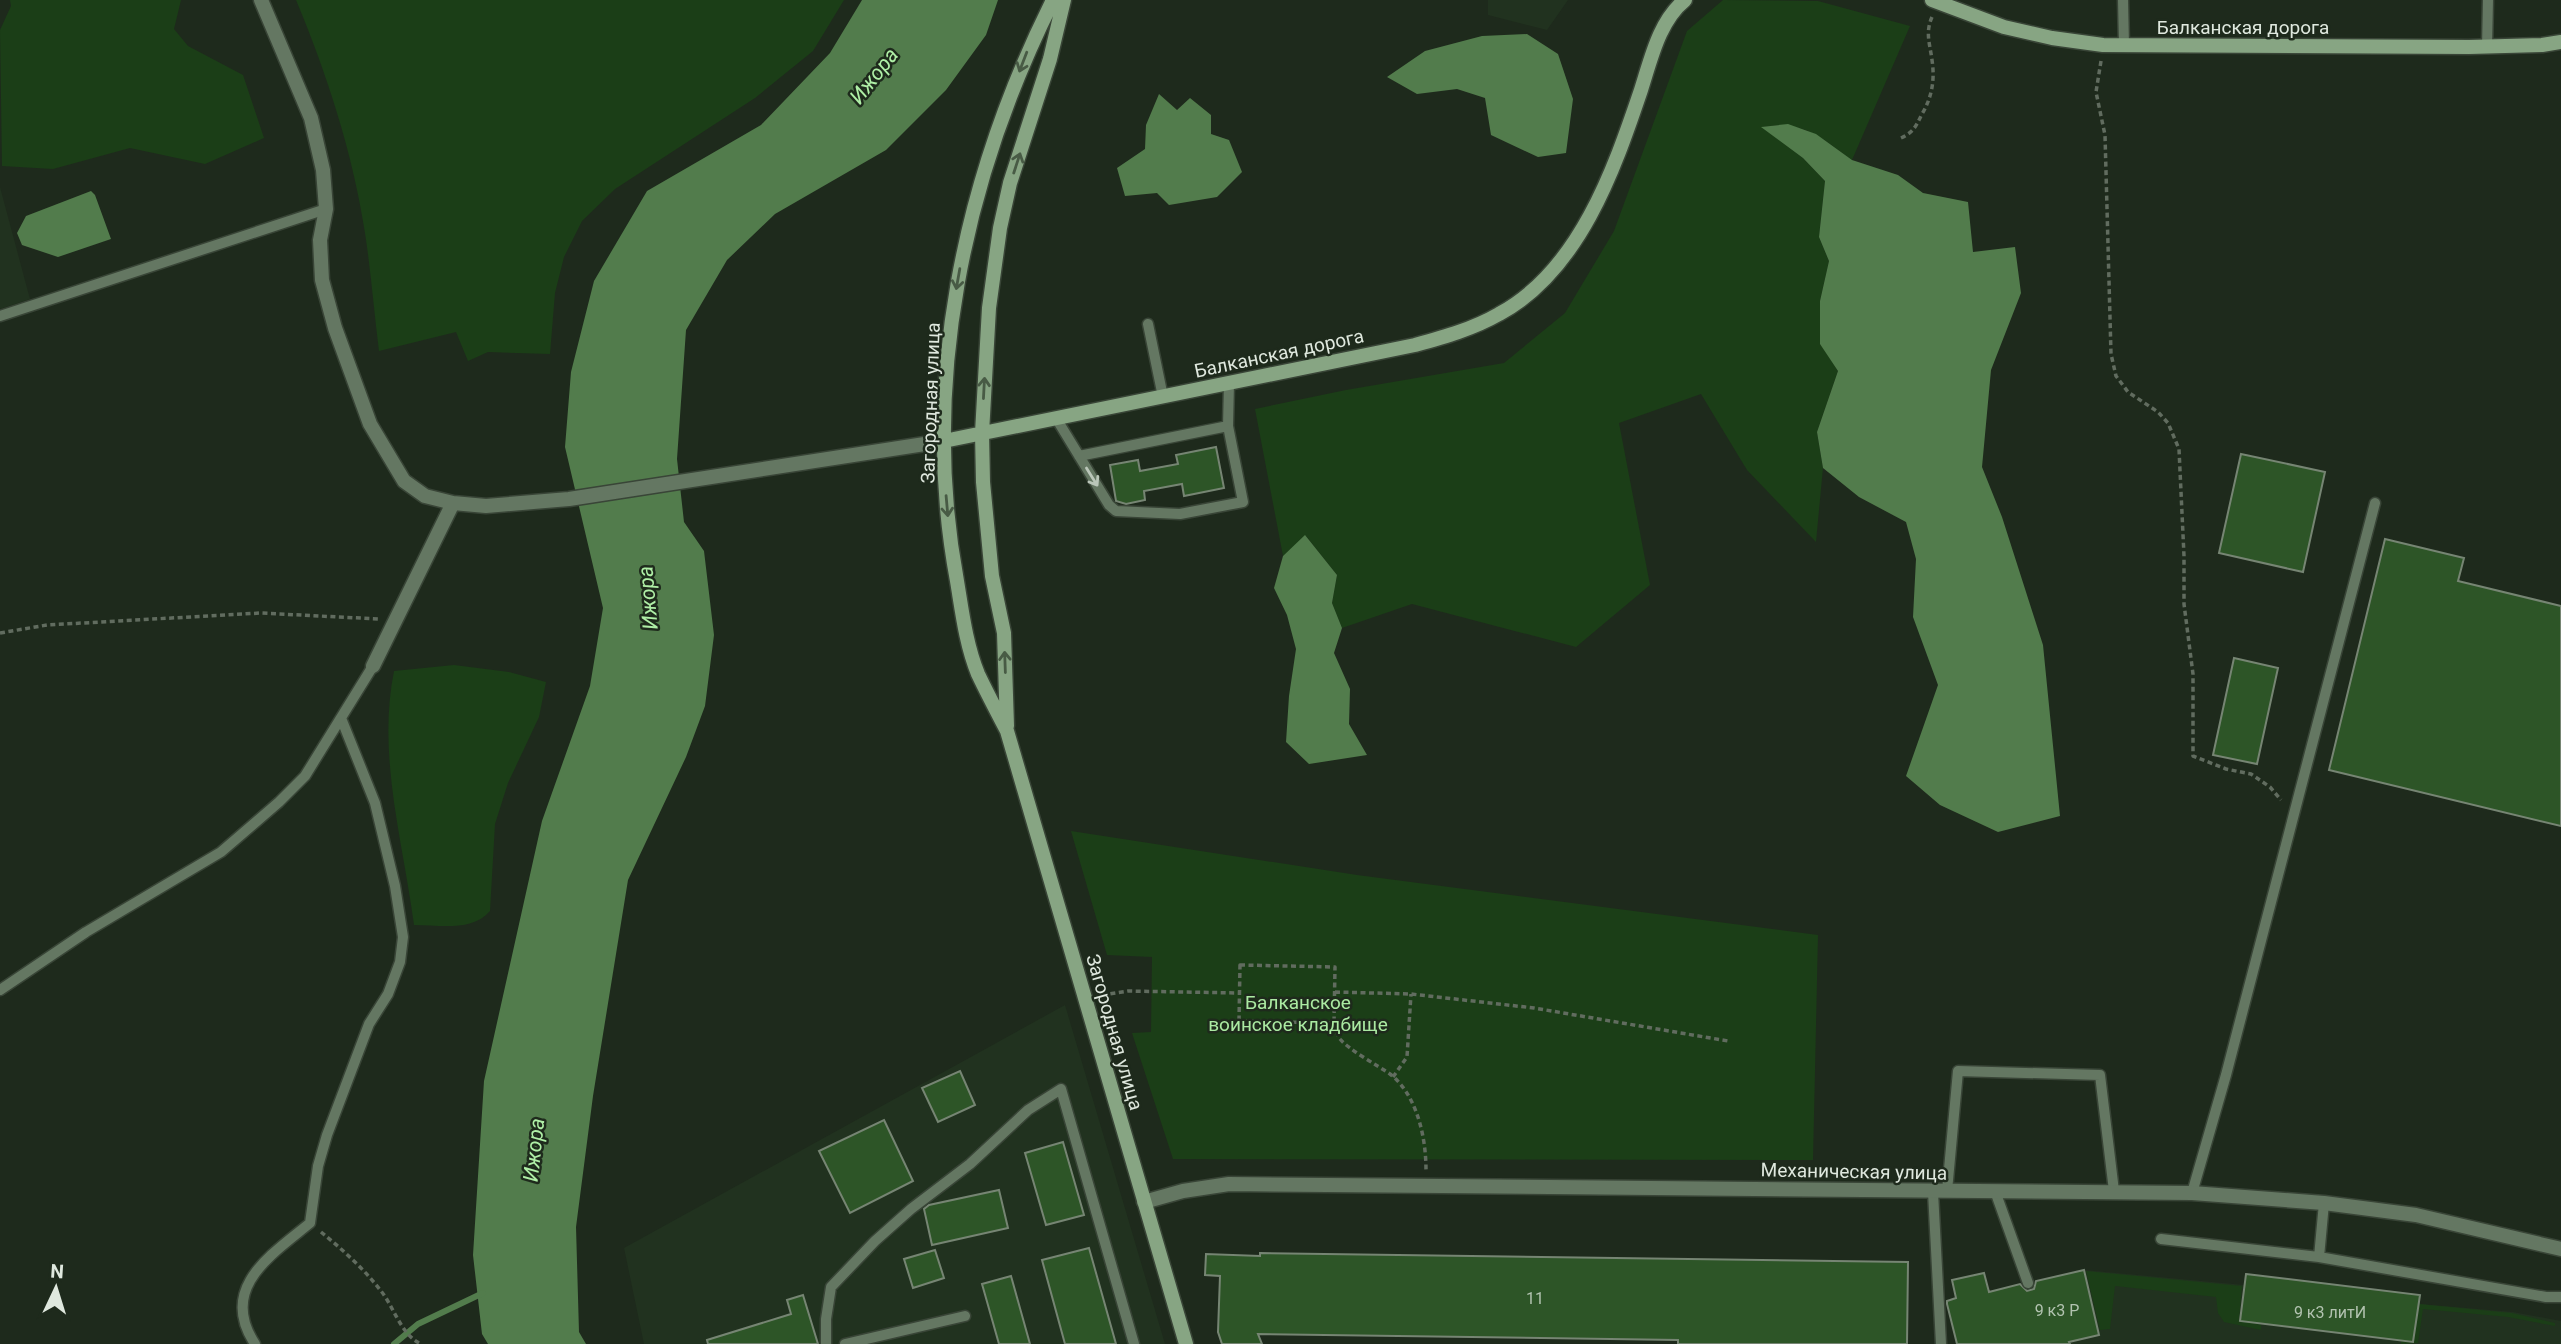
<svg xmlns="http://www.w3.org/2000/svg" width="2561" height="1344" font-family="Roboto,sans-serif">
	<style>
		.built { fill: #21321f }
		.green { fill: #1b3e17 }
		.water { fill: #527c4c }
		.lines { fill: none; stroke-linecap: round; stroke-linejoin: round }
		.stream { stroke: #527c4c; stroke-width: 6 }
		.building { fill: #2d5527; stroke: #768573; stroke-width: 2 }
		.lane-casing { stroke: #394537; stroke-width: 13 }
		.street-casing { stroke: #394537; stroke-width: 17 }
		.secondary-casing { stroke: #394537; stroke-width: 17 }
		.path { stroke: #616c5f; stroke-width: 3.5; stroke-dasharray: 5 3.5; stroke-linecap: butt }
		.lane { stroke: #647762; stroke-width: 10 }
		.street { stroke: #647762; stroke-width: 14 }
		.secondary { stroke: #87a583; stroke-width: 14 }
		.oneway { stroke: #485b45 }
		.oneway2 { stroke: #bac6b9 }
		.labels { text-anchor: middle; stroke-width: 5; stroke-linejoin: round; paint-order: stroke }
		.number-label { font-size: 16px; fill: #b2c3b0 }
		.street-label { font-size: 19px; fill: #dfe8de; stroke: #1e2a1c }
		.park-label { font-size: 19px; fill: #abeaa2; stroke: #1e2a1c }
		.water-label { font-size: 21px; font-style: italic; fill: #afefa6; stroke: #1e2a1c }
	</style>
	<rect width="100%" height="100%" fill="#1e2a1c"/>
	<path class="built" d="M 1488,0 L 1568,0 L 1547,30 L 1488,15 Z
		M 0,187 L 30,299 L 0,309 Z
		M 1065,1005 L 1165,1344 L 644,1344 L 624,1248 Z
		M 2084,1270 L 2244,1285 L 2246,1274 L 2420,1295 L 2420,1304 L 2513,1312 L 2561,1321 L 2561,1344 L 2019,1344 L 2005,1288 Z"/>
	<path class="green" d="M 10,0 L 181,0 L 174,29 L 188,46 L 243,75 L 264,138 L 205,164 L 130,148 L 53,169 L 2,166 L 0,30 L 11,6 Z
		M 296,0 L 844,0 L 813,51 L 755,98 L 615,189 L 582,221 L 564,257 L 555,293 L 550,354 L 488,352 L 468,361 L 456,332 L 379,351 C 374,312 371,272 365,233 C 353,154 327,74 296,0 Z
		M 1723,0 L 1818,1 L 1910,26 L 1852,160 C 1820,137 1804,120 1762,127 L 1803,158 L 1825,181 L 1819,237 L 1829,261 L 1820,301 L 1820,343 L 1838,371 L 1817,432 L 1823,468 L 1816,542 L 1747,470 L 1701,394 L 1619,423 L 1650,585 L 1576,647 L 1412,604 L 1342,628 L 1332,603 L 1337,575 L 1306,536 L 1283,556 L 1255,409 L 1346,390 L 1504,363 L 1565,313 L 1614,231 L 1687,31 Z
		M 454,665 L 509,672 L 546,682 L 539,717 L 508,783 L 495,824 L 490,911 C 472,932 440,925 414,925 C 403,841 377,756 394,671 Z
		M 1071,831 L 1357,875 L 1818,935 L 1813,1160 L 1173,1159 L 1132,1033 L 1151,1032 L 1152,957 L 1107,955 Z
		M 2086,1271 L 2242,1286 L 2239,1320 L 2261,1325 L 2261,1330 L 2224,1322 L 2218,1313 L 2216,1297 L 2115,1286 L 2110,1329 L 2100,1330 Z
		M 2419,1304 L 2512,1313 L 2555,1323 L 2555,1326 L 2508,1317 L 2423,1309 L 2418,1343 L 2401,1344 L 2401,1341 L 2413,1342 Z"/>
	<path class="water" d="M 862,0 L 998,0 L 986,35 L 946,90 L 886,150 L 775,214 L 727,260 L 686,330 L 677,459 L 684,522 L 704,551 L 714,635 L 705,706 L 686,757 L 628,880 L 593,1096 L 576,1227 L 579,1332 L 586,1344 L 488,1344 L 482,1334 L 473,1255 L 484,1081 L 542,821 L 590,686 L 603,608 L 565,447 L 571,372 L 594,281 L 647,191 L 761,125 L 830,53 Z
		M 1527,34 L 1558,54 L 1573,99 L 1566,153 L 1538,157 L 1491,135 L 1485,98 L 1457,89 L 1417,94 L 1387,77 L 1425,51 L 1482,36 Z
		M 1159,94 L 1177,110 L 1190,98 L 1211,115 L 1211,134 L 1229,140 L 1242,172 L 1217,197 L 1169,205 L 1157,193 L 1125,196 L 1117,168 L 1145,149 L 1146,125 Z
		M 1788,124 L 1816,134 L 1852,160 L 1898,175 L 1923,193 L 1968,202 L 1973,252 L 2015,247 L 2021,293 L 1991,370 L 1982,467 L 2002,517 L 2043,645 L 2060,816 L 1998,832 L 1940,805 L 1906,776 L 1938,685 L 1913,617 L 1916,559 L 1906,522 L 1859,497 L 1823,468 L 1817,432 L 1838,371 L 1820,344 L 1820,301 L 1829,261 L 1819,237 L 1825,181 L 1803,158 L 1761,127 Z
		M 91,191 L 95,195 L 111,239 L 58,257 L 22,245 L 17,233 L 26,216 Z
		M 1305,535 L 1337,575 L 1332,603 L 1342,628 L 1334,653 L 1350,689 L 1349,724 L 1367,755 L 1309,764 L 1286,742 L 1289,696 L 1296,649 L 1287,615 L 1274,588 L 1283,556 Z"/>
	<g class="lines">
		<path class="stream" d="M 394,1344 L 418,1324 L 483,1293"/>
	</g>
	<path class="building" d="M 1216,447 L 1224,488 L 1184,496 L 1182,484 L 1144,491 L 1145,500 L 1126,504 L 1116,501 L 1110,465 L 1138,460 L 1140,471 L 1178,464 L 1176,455 Z
		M 2241,454 L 2325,472 L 2303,572 L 2219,553 Z
		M 2385,539 L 2464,558 L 2458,581 L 2561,606 L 2561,826 L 2329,770 Z
		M 2234,658 L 2278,668 L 2257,764 L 2213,755 Z
		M 960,1071 L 975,1105 L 938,1122 L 922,1088 Z
		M 884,1120 L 913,1181 L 850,1213 L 819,1151 Z
		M 1063,1142 L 1084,1215 L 1046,1225 L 1025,1153 Z
		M 999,1190 L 1008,1228 L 932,1245 L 924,1209 L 929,1205 Z
		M 1089,1248 L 1116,1344 L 1065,1344 L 1042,1260 Z
		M 935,1250 L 944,1278 L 913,1288 L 904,1259 Z
		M 1260,1253 L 1908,1262 L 1907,1344 L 1678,1344 L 1678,1340 L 1258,1334 L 1262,1344 L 1222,1344 L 1218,1332 L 1220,1276 L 1205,1275 L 1206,1254 L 1260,1256 Z
		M 2084,1270 L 2099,1335 L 2069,1342 L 2070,1344 L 1957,1344 L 1947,1304 L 1947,1301 L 1956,1298 L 1952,1280 L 1984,1273 L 1989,1292 L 2020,1284 L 2027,1291 L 2034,1289 L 2036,1281 Z
		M 2246,1274 L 2420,1295 L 2413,1342 L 2240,1321 Z
		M 1011,1276 L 1030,1344 L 999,1344 L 982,1284 Z
		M 803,1295 L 818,1344 L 708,1344 L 707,1340 L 791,1314 L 787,1300 Z"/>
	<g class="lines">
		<defs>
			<path id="lane" d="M 2123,0 L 2124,45
				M 2487,47 L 2488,0
				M 0,316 L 326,209
				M 1148,324 L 1163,397
				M 1056,418 L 1109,505 L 1116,511 L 1180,514 L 1243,502 L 1228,426 L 1229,383
				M 1079,456 L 1228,426
				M 0,990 L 86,932 L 221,852 L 279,802 L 305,776 L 373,666
				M 1947,1191 L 1958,1071 L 2100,1075 L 2114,1191
				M 1995,1191 L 2028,1283
				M 1933,1192 L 1941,1344
				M 2192,1193 L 2226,1075 L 2375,503
				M 2161,1239 L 2319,1257 L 2546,1297 L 2561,1297
				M 2319,1257 L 2324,1203
				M 255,1344 C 218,1288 271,1255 310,1223 L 318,1166 L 327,1135 L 369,1024 L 388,994 L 400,962 L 403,937 L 395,886 L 375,803 L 341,718
				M 826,1344 L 826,1319 L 831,1287 L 875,1241 L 911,1209 L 970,1164 L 1028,1110 L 1061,1089 L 1134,1344
				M 845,1344 L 965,1316"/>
			<path id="street" d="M 261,0 L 311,118 L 323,170 L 326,209 L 320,240 L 322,280 L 335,328 L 370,424 L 404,481 L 425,496 L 453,503 L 486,506 L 569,499 L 944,441
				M 373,666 L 453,503
				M 1144,1202 L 1183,1191 L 1229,1184 L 2192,1193 L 2324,1203 L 2416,1215 L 2561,1249"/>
			<path id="secondary" d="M 1053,0 C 964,178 920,383 957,581 C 962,611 966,645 978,674 C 987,693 997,712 1007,731 L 1186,1344
				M 1932,0 L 2004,27 L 2052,38 L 2103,45 L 2469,47 L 2542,45 L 2561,42
				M 944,441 L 1415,345 C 1444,337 1473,329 1499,314 C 1579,271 1614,170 1641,90 C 1651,59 1659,21 1685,0
				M 1007,726 L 1004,633 L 992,576 L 983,482 L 982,433 L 989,308 L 1000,228 L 1010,183 L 1050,59 L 1064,0"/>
		</defs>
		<use href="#lane" class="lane-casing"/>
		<use href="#street" class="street-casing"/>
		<use href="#secondary" class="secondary-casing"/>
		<path class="path" d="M 2101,61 L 2096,92 L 2105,135 L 2111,354 L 2116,376 L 2128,392 L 2158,412 L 2168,423 L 2179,449 L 2184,556 L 2184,604 L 2193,674 L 2193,756 L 2226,769 L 2251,774 L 2270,787 L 2281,800
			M 1901,138 C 1914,132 1916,126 1922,114 C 1932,97 1935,80 1932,60 C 1930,44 1925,33 1932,17
			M 0,633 L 47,625 L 261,613 L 378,619
			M 1240,965 L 1335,967 L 1334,1023 L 1239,1021 Z
			M 1335,992 L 1411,994 L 1534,1008 L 1728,1041
			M 1102,995 L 1128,991 L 1239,993
			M 1334,1023 C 1336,1028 1337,1035 1340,1039 C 1349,1050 1377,1065 1390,1074 C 1417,1095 1426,1137 1426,1170
			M 1393,1077 L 1407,1057 L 1411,994
			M 321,1232 C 342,1249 364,1269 381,1291 C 394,1307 401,1335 421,1344"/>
		<use href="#lane" class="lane"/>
		<use href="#street" class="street"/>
		<use href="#secondary" class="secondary"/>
	</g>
	<defs><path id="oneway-shaft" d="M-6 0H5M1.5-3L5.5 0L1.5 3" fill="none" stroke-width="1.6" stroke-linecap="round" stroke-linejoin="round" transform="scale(1.75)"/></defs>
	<g class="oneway">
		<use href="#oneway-shaft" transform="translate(1023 62) rotate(111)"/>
		<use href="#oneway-shaft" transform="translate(1017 163) rotate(-72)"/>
		<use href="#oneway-shaft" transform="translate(958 279) rotate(100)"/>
		<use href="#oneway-shaft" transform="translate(984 388) rotate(-87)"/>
		<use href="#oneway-shaft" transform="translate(947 506) rotate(85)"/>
		<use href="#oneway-shaft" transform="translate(1005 662) rotate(-92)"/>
	</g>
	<use class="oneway2" href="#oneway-shaft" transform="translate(1092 477) rotate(58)"/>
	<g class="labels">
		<g class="number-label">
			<text x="1535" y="1304">11</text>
			<text x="2057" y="1316">9 к3 Р</text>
			<text x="2330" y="1318">9 к3 литИ</text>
		</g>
		<g class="street-label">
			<text x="2243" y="34">Балканская дорога</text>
			<text transform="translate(1279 353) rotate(-12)" y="7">Балканская дорога</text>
			<text transform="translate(930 403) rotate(-88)" y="7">Загородная улица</text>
			<text transform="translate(1115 1032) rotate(74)" y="7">Загородная улица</text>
			<text transform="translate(1854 1171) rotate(1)" y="7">Механическая улица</text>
		</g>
		<g class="park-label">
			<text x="1298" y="1009">Балканское<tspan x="1298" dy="22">воинское кладбище</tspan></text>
		</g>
		<g class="water-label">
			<text transform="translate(874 76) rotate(-52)" y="7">Ижора</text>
			<text transform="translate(648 598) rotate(-95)" y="7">Ижора</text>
			<text transform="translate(534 1150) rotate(-84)" y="7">Ижора</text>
		</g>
	</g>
	<g transform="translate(56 1288) rotate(4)" stroke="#1e2a1c" stroke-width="5" paint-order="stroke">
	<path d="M0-5L12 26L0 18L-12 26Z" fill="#dfe8de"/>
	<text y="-10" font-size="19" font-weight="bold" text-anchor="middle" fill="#dfe8de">N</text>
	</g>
</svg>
